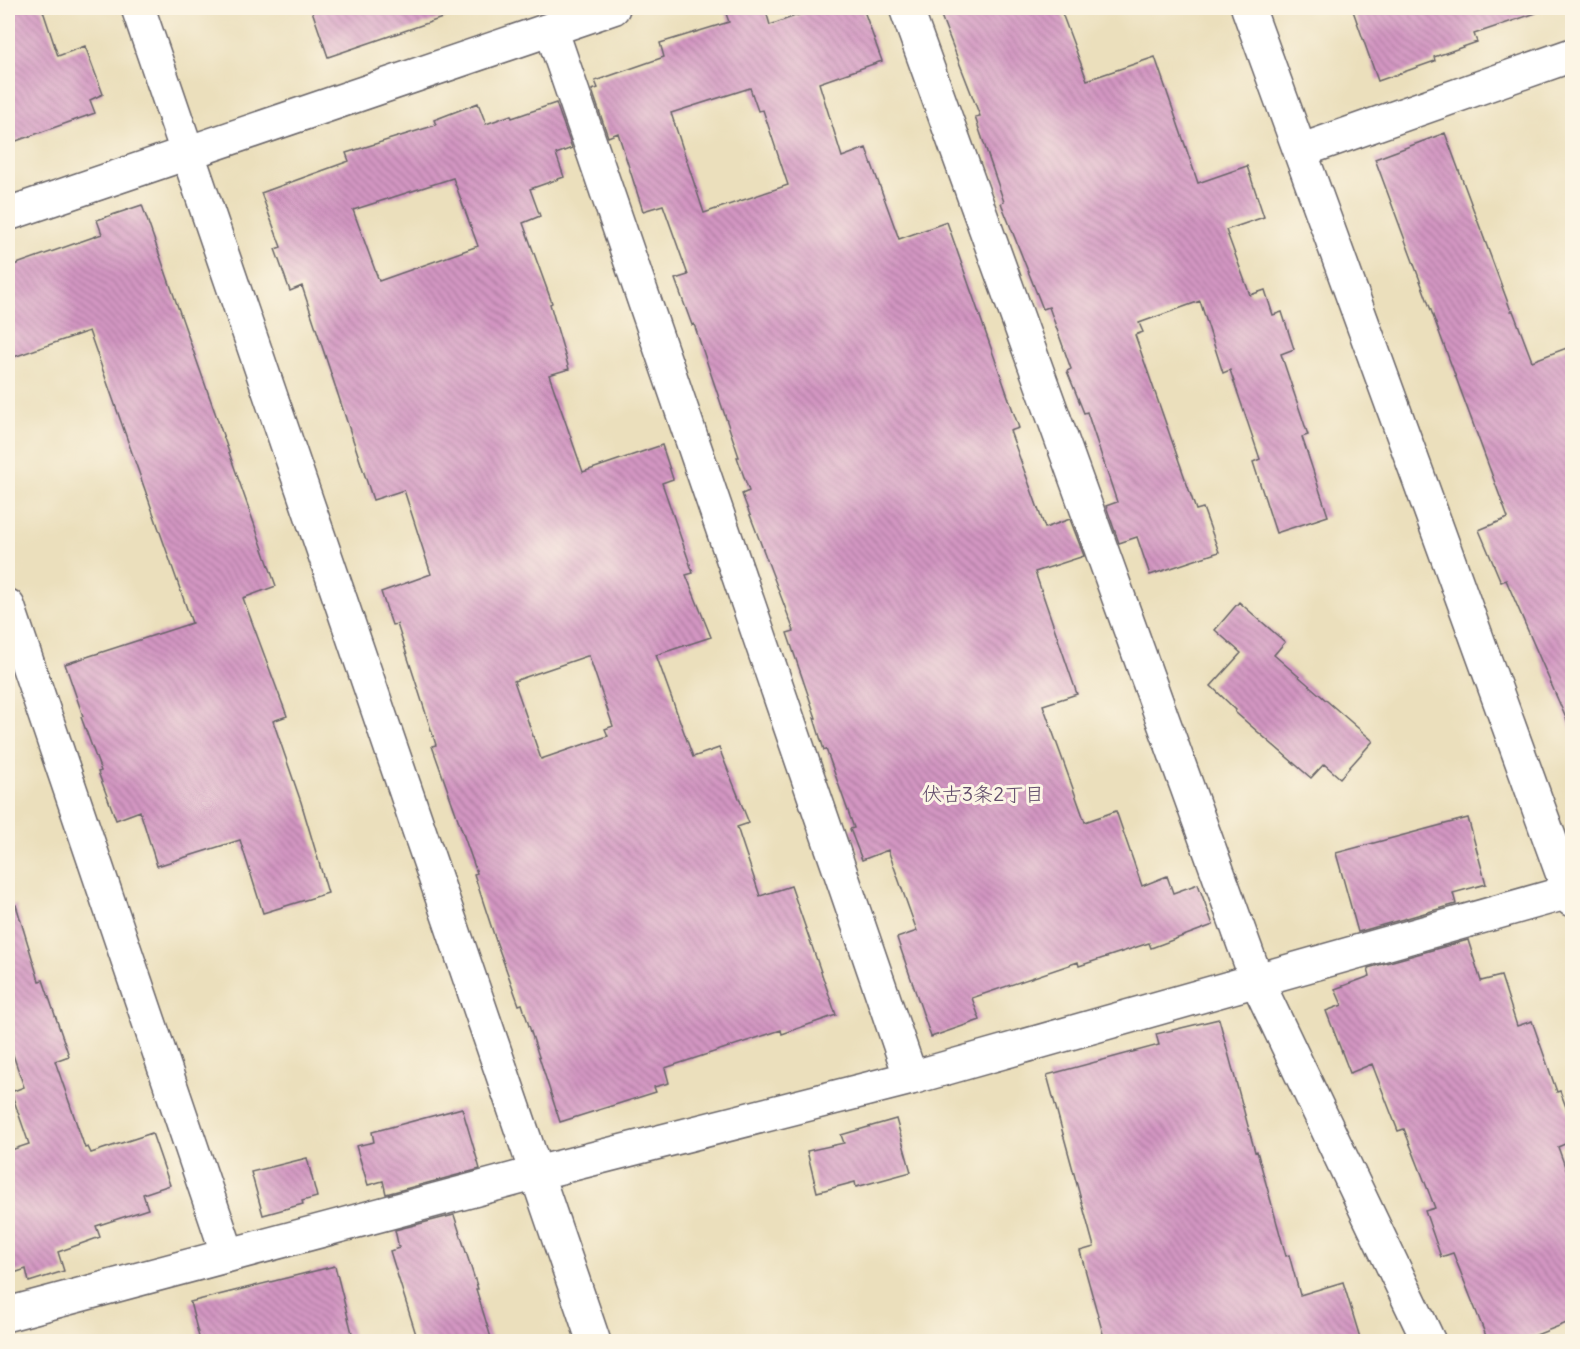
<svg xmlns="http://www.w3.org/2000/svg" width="1580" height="1349" font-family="Delius,'Klee One',sans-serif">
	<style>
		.building { fill: url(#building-back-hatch); fill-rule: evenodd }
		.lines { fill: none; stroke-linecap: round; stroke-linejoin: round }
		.minor-casing { stroke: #686468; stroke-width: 36 }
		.minor { stroke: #fff; stroke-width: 33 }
		.labels { text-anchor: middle; stroke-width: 6; stroke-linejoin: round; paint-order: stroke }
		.neighbourhood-label { font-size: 20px; fill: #604b6a; stroke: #fcf5e5 }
	</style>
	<defs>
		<pattern id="building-back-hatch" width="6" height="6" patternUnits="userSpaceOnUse" patternTransform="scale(1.5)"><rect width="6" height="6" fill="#d396c2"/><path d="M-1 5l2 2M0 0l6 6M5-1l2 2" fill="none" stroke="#ab7a9f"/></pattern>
	</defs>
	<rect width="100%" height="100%" fill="#fcf5e5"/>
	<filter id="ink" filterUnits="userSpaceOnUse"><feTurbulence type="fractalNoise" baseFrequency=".0167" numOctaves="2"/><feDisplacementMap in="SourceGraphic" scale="12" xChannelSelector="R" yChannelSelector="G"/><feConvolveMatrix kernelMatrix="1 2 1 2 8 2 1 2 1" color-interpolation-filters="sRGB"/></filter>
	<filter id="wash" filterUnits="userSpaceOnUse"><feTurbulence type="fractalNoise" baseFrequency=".008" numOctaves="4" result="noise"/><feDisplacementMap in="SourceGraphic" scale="24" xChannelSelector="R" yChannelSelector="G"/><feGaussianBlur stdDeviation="1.35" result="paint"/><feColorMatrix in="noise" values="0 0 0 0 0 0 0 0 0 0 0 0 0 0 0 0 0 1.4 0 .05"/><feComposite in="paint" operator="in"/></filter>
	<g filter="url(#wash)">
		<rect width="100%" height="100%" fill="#ebdfbc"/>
		<g id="blocks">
			<path class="building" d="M 8,8 L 42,8 L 58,56 L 85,46 L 103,94 L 90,100 L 95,113 L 8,144 Z
				M 311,8 L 456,8 L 457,13 L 328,57 Z
				M 724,8 L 765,8 L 770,25 L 818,8 L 863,8 L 882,61 L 819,83 L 842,157 L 866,148 L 899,239 L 947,222 L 1019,428 L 1010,431 L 1045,528 L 1070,519 L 1084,556 L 1035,572 L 1077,694 L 1043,705 L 1085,822 L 1116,811 L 1142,886 L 1167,876 L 1173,893 L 1198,884 L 1213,925 L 1151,948 L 1149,943 L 1079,966 L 1078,962 L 972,998 L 980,1020 L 931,1037 L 897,938 L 917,931 L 888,850 L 862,860 L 850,829 L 854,828 L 826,749 L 824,750 L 814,718 L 816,718 L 787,633 L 794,631 L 742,494 L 749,491 L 737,457 L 739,457 L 694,324 L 692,325 L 675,279 L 688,275 L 663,205 L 643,211 L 618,133 L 608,137 L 592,90 L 598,88 L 595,81 L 664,57 L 660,43 L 729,22 ZM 750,88 L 758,111 L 763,110 L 788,185 L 704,213 L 671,113 Z
				M 938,8 L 1060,8 L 1087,80 L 1155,57 L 1198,183 L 1247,166 L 1264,217 L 1226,230 L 1250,295 L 1265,290 L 1273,315 L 1282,312 L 1294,349 L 1281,354 L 1308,435 L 1302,437 L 1328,516 L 1276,533 L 1253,462 L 1260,459 L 1230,370 L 1223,373 L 1200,301 L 1139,323 L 1143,332 L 1135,335 L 1196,510 L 1203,508 L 1219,552 L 1150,575 L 1137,537 L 1119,543 L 1106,506 L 1117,502 L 1087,412 L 1084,413 L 1067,371 L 1071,369 L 1049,307 L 1043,309 L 1001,203 L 1004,202 L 975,117 L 980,116 Z
				M 1352,8 L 1535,8 L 1536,13 L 1474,34 L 1477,42 L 1434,57 L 1435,61 L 1378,81 Z
				M 478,103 L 486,124 L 511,115 L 512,118 L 556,103 L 572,148 L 556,154 L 564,177 L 530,189 L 540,216 L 523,223 L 552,303 L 550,304 L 569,369 L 549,375 L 583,472 L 662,445 L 673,479 L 662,483 L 693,573 L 686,575 L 711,637 L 656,655 L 693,757 L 719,748 L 749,823 L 737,827 L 760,896 L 791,886 L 836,1015 L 782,1034 L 781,1030 L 665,1068 L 669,1083 L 654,1087 L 656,1092 L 560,1122 L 522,1004 L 519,1005 L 496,941 L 474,874 L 477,873 L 432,746 L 436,745 L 397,624 L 392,625 L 381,592 L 431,574 L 404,490 L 373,500 L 302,286 L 290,291 L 275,249 L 281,247 L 261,193 L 349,161 L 346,153 L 436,125 L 434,120 ZM 453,178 L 478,246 L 379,281 L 353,210 ZM 587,656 L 589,656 L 613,726 L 605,729 L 608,736 L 541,759 L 514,681 Z
				M 1445,133 L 1511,311 L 1513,311 L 1532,361 L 1572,346 L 1572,732 L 1506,580 L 1501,582 L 1479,530 L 1508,518 L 1375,159 Z
				M 142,205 L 276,586 L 243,598 L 287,716 L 273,721 L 301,802 L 328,893 L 263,913 L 240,840 L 157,866 L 140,811 L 116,820 L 98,772 L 101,771 L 81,717 L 83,716 L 65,664 L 192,623 L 89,331 L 8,359 L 8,267 L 102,234 L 97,220 Z
				M 1239,602 L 1285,642 L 1274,655 L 1373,741 L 1340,778 L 1324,764 L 1311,778 L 1235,712 L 1236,710 L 1211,686 L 1241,653 L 1215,630 Z
				M 1468,818 L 1486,884 L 1453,893 L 1456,904 L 1358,932 L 1336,853 Z
				M 16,905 L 39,981 L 43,980 L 69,1056 L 55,1061 L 85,1148 L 88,1147 L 91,1153 L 152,1133 L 170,1185 L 143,1194 L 148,1209 L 96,1226 L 100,1237 L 58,1252 L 64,1271 L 29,1282 L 26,1269 L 8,1275 L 8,1151 L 29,1144 L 11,1092 L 24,1087 L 8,1040 L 8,906 Z
				M 1468,940 L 1481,981 L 1501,976 L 1517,1026 L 1532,1021 L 1557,1092 L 1560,1091 L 1572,1123 L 1572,1141 L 1558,1147 L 1572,1186 L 1572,1321 L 1521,1341 L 1488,1341 L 1453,1253 L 1441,1257 L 1425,1211 L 1435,1208 L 1404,1129 L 1398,1131 L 1372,1064 L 1350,1073 L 1326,1011 L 1342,1005 L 1335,989 L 1370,976 L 1368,968 Z
				M 1219,1019 L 1255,1152 L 1257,1151 L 1286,1256 L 1289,1255 L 1300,1295 L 1343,1282 L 1361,1341 L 1105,1341 L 1080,1251 L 1094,1247 L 1047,1075 L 1159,1045 L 1156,1034 Z
				M 462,1108 L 480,1169 L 386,1194 L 383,1181 L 368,1185 L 356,1146 L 374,1142 L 372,1132 Z
				M 896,1119 L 911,1172 L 856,1187 L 855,1182 L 817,1192 L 807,1151 L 844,1143 L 841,1135 Z
				M 307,1158 L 317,1197 L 302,1201 L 303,1204 L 263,1215 L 251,1172 Z
				M 454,1215 L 478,1289 L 476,1289 L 492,1341 L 418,1341 L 390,1251 L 399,1248 L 395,1230 Z
				M 335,1266 L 354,1341 L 200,1341 L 190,1302 Z"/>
		</g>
	</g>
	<g filter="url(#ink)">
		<use href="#blocks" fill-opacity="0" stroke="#686468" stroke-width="1.5"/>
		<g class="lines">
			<defs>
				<path id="minor" d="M 138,8 L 594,1342
					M 906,8 L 1257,981 L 1429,1342
					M 1248,8 L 1572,900
					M 551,29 L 911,1078
					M 1300,151 L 1572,55
					M 8,214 L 613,8
					M 8,606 L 228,1255
					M 8,1314 L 537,1173 L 911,1078 L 1572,891"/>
			</defs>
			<use href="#minor" class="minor-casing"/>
			<use href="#minor" class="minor"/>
		</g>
	</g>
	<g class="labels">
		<g class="neighbourhood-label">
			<text x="983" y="801">伏古3条2丁目</text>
		</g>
	</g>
	<rect width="1580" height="1349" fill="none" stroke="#fcf5e5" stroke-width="30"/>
</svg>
